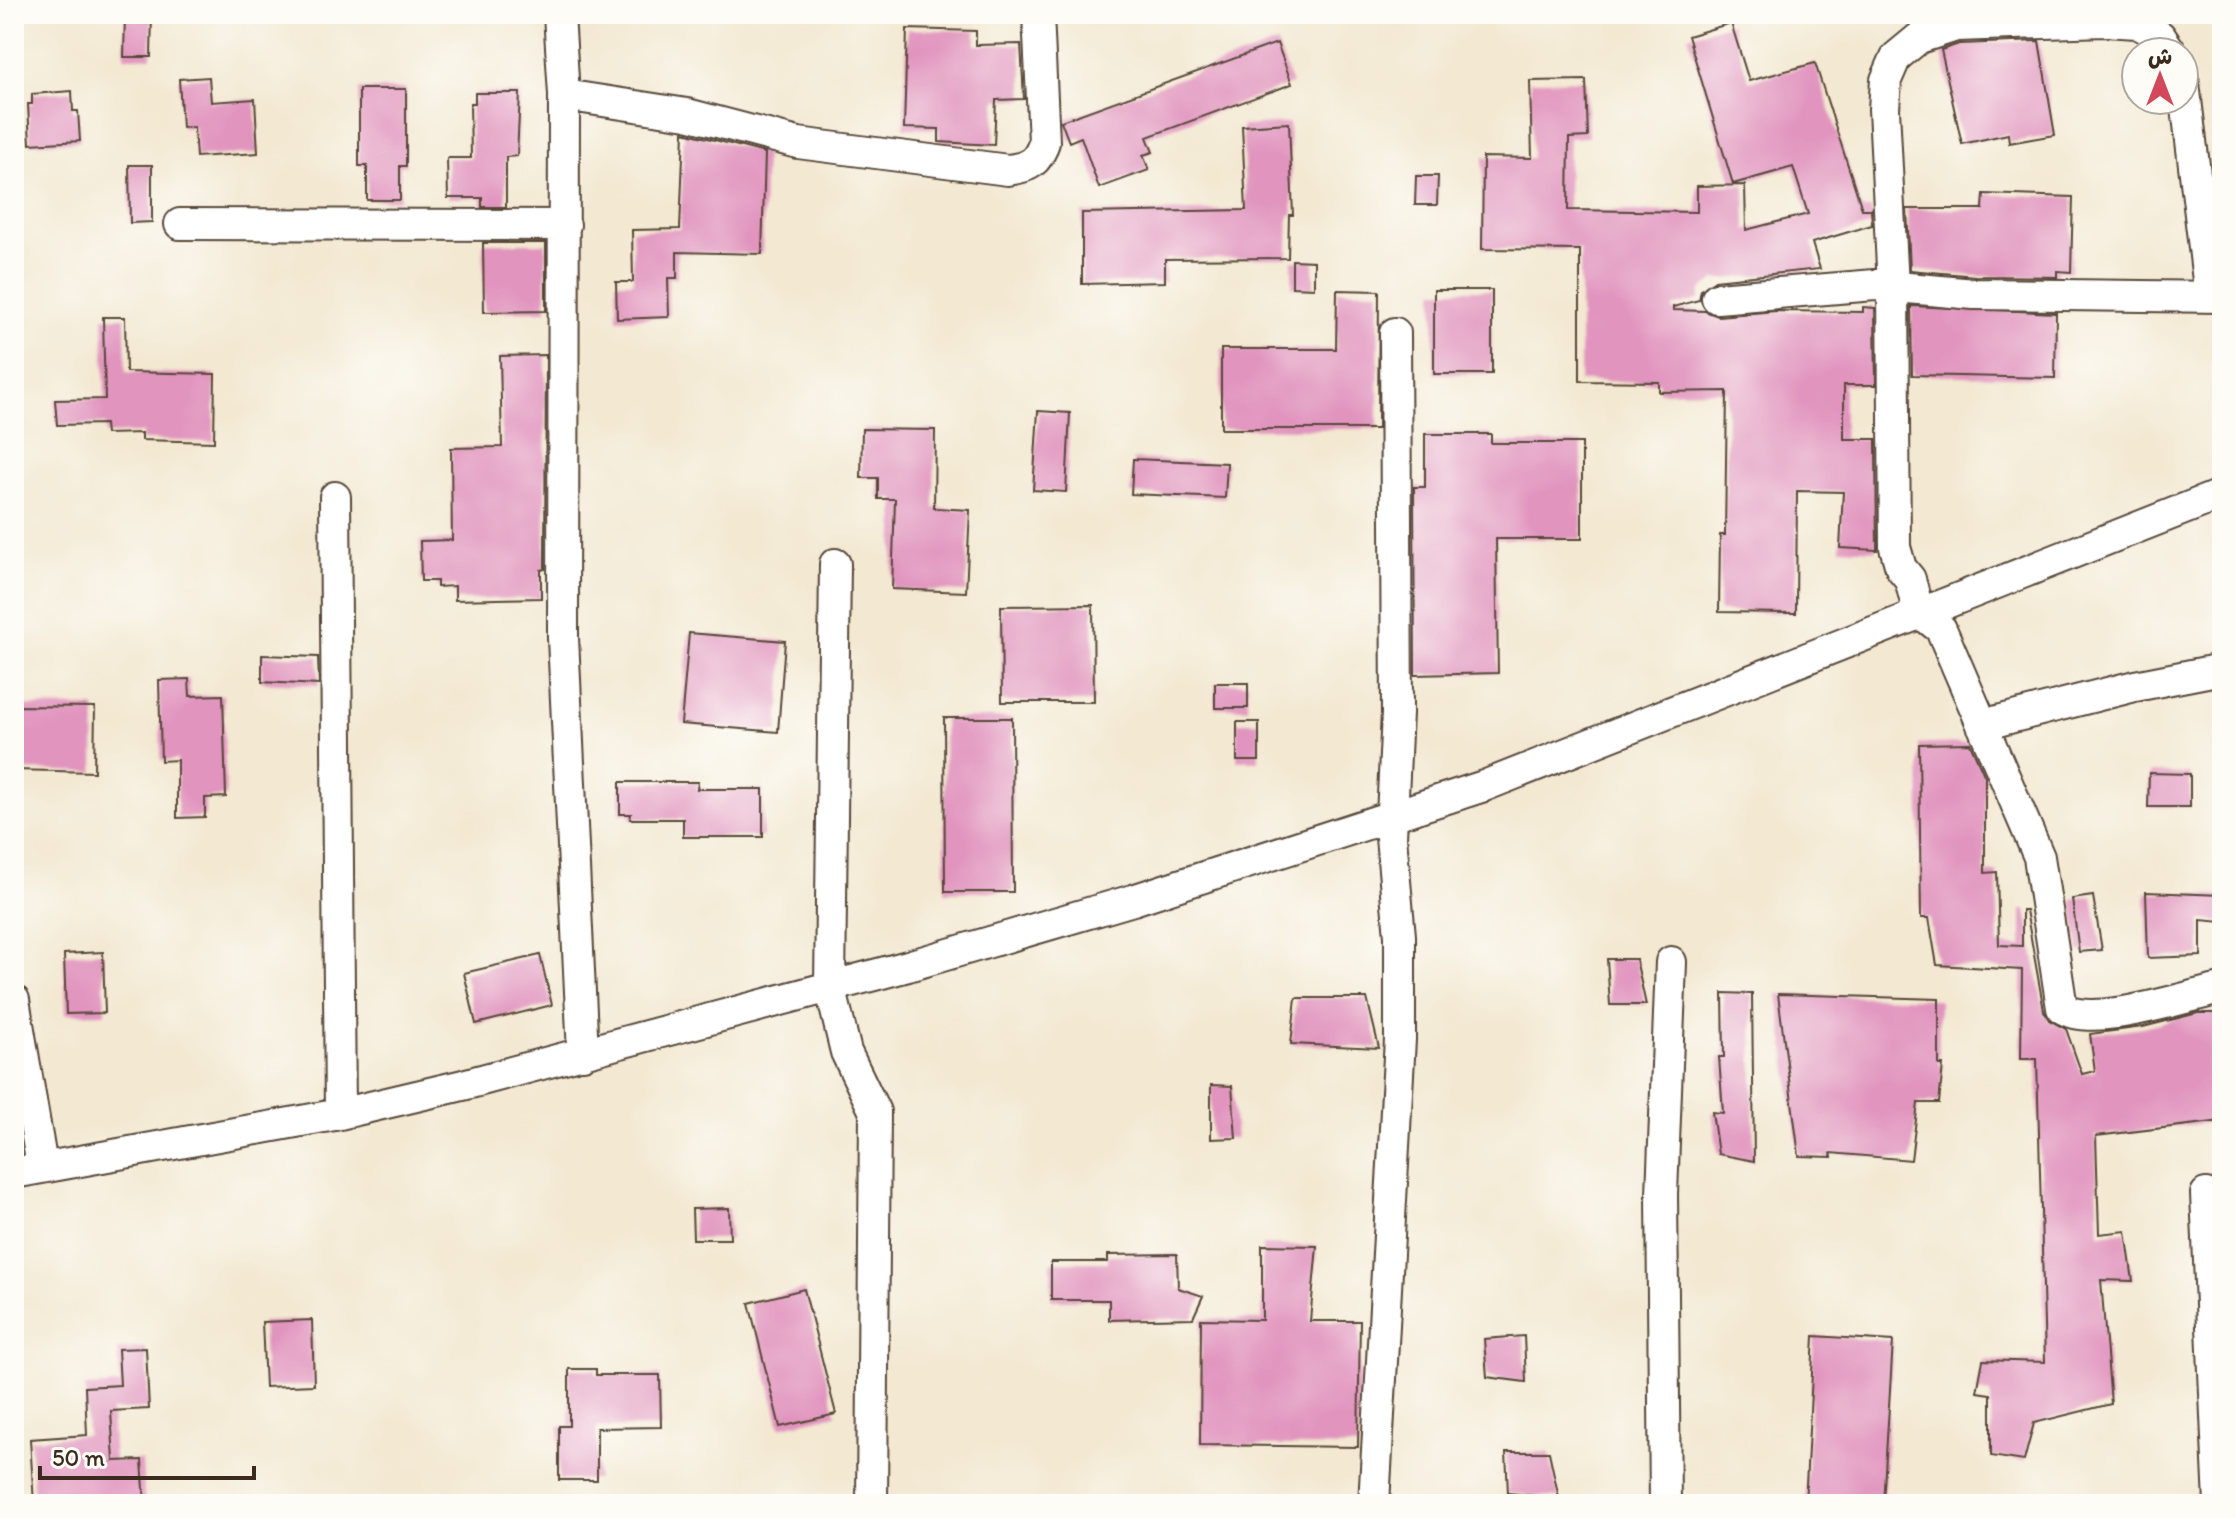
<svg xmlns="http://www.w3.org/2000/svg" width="2236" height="1518" font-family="Itim,'Playpen Sans Arabic',sans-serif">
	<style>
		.building { fill: #e194be }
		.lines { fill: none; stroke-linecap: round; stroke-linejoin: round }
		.minor-casing { stroke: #574639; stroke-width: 34 }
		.minor { stroke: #fff; stroke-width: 30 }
	</style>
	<rect width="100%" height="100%" fill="#fdfcf7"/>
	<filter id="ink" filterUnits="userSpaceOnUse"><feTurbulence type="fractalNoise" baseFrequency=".0125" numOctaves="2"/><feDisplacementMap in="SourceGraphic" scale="16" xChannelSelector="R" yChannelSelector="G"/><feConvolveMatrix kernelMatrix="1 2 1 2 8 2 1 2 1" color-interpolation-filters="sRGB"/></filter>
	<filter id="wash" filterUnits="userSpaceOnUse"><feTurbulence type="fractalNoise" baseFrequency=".006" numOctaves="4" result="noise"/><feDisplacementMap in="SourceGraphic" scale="32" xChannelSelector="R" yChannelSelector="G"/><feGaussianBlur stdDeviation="1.8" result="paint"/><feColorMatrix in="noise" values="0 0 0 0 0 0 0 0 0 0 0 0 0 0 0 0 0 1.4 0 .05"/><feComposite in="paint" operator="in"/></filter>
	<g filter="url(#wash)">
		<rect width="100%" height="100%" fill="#f3e8d1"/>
		<g id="blocks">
			<path class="building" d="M 125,14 L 152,14 L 151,57 L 124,57 Z
				M 1731,23 L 1749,81 L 1815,63 L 1862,209 L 1871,209 L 1872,225 L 1812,243 L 1820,269 L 1715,280 L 1701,290 L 1699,300 L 1673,307 L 1673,310 L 1705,311 L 1718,316 L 1776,311 L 1863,312 L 1863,307 L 1875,308 L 1876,385 L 1844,385 L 1844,439 L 1876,439 L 1877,550 L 1840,548 L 1843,492 L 1797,491 L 1796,613 L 1719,612 L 1720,535 L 1725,535 L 1727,391 L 1659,392 L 1659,382 L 1580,381 L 1580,250 L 1482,249 L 1483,157 L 1532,158 L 1530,81 L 1586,80 L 1588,137 L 1569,138 L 1568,210 L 1697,212 L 1697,186 L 1745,185 L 1746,230 L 1808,214 L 1793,167 L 1733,184 L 1688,36 Z
				M 907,29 L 976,31 L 976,45 L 1021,44 L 1024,99 L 996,100 L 994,145 L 939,142 L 939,129 L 904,128 Z
				M 2039,41 L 2055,135 L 2009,143 L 2008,134 L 1962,144 L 1941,50 L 1959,44 Z
				M 1277,43 L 1292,84 L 1147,137 L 1153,152 L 1143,155 L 1149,170 L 1099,188 L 1081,137 L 1069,142 L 1061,121 Z
				M 209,77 L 211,102 L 255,99 L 258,153 L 196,157 L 194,127 L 182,128 L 179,79 Z
				M 359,89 L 406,89 L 406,166 L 400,166 L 400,200 L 367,200 L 367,166 L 359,166 Z
				M 72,91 L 73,111 L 78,111 L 80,141 L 30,144 L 28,104 L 32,104 L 32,94 Z
				M 475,93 L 520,93 L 517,156 L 506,157 L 506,207 L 482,207 L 482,198 L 448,198 L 447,158 L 471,158 L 470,103 L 475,103 Z
				M 1289,123 L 1293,215 L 1289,215 L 1288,258 L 1165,259 L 1165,282 L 1082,284 L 1082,213 L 1246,210 L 1242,126 Z
				M 684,132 L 765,153 L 762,254 L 677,252 L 677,278 L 668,278 L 669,317 L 617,319 L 616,282 L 633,282 L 632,230 L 680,229 Z
				M 129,165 L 152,165 L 152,222 L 130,223 Z
				M 1416,176 L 1438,176 L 1437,205 L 1415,205 Z
				M 1984,194 L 2073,197 L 2071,272 L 2057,271 L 2057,277 L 1975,276 L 1910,270 L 1907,209 L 1983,209 Z
				M 483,243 L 546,243 L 546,311 L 484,312 Z
				M 1292,260 L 1314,261 L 1314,288 L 1292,287 Z
				M 1337,290 L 1379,291 L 1378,429 L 1221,429 L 1221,349 L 1336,349 Z
				M 1434,290 L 1492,290 L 1492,374 L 1434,374 Z
				M 1911,306 L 2056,313 L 2055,378 L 1912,375 Z
				M 103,317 L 125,317 L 126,372 L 215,374 L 214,442 L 142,440 L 142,433 L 106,434 L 105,424 L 57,425 L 55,400 L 105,399 Z
				M 546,355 L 545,569 L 541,570 L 541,598 L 455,600 L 455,586 L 437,587 L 437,581 L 421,581 L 420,541 L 452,540 L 451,448 L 502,447 L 500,356 Z
				M 1038,411 L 1070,413 L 1066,492 L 1033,490 Z
				M 862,429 L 935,430 L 934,508 L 970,510 L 966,592 L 892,589 L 895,499 L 878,499 L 878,478 L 861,478 Z
				M 1425,434 L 1491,434 L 1491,443 L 1582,443 L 1582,539 L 1496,539 L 1498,673 L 1415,675 L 1414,487 L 1425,487 Z
				M 1133,459 L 1227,463 L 1225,498 L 1131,494 Z
				M 1093,605 L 1094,702 L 1002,702 L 1001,606 Z
				M 689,633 L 785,641 L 778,732 L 681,724 Z
				M 262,655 L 318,657 L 319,685 L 262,682 Z
				M 189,679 L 190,696 L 223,695 L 226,797 L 205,798 L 205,817 L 177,818 L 177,760 L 161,761 L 159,680 Z
				M 1215,683 L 1248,683 L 1248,708 L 1215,708 Z
				M 14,706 L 95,707 L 94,772 L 14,770 Z
				M 944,718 L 1012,718 L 1013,892 L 945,892 Z
				M 1237,722 L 1259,722 L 1259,761 L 1237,761 Z
				M 1970,743 L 1985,777 L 1985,873 L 1997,872 L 1999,945 L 2022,946 L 2022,910 L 2026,910 L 2044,1011 L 2049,1020 L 2066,1029 L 2082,1074 L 2095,1071 L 2090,1034 L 2143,1027 L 2198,1013 L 2222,1013 L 2222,1121 L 2096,1136 L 2099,1234 L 2126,1231 L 2133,1281 L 2101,1280 L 2111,1404 L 2034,1423 L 2024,1461 L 1991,1456 L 1991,1394 L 1977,1392 L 1983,1360 L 2045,1362 L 2037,1059 L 2021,1059 L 2022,970 L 1937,965 L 1929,918 L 1921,918 L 1919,744 Z
				M 2149,773 L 2190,774 L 2190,807 L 2148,807 Z
				M 620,782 L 698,782 L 697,789 L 763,789 L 763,837 L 683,837 L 683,819 L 630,819 L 631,814 L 620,814 Z
				M 2146,892 L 2222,895 L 2222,922 L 2201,920 L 2201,956 L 2148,958 Z
				M 2093,896 L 2102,950 L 2079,952 L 2072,899 Z
				M 103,952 L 105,1013 L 66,1014 L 64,954 Z
				M 540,955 L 552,1005 L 476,1024 L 464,973 Z
				M 1607,959 L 1636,959 L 1646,1005 L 1610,1005 Z
				M 1723,993 L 1752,994 L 1754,1161 L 1718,1154 L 1712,1112 L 1723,1113 L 1719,1057 L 1724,1057 Z
				M 1778,994 L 1939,999 L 1939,1065 L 1943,1065 L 1939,1103 L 1918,1103 L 1911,1160 L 1831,1153 L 1832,1157 L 1799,1156 Z
				M 1296,998 L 1367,998 L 1379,1048 L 1291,1044 Z
				M 1211,1085 L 1232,1086 L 1236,1138 L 1211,1139 Z
				M 729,1208 L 730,1239 L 693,1239 L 692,1209 Z
				M 1262,1245 L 1317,1246 L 1310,1321 L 1360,1321 L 1358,1447 L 1200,1445 L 1201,1319 L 1262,1320 Z
				M 1177,1254 L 1178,1288 L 1203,1296 L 1193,1318 L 1109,1320 L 1109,1300 L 1051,1300 L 1051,1262 L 1108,1262 L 1108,1255 Z
				M 804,1289 L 836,1414 L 780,1427 L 749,1303 Z
				M 312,1320 L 314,1385 L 265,1387 L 262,1322 Z
				M 1524,1336 L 1526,1382 L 1487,1377 L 1484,1339 Z
				M 1814,1336 L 1893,1341 L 1883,1504 L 1805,1504 Z
				M 146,1348 L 149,1409 L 111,1411 L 114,1461 L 142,1460 L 145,1504 L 34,1504 L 30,1439 L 87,1435 L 85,1387 L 120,1385 L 118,1349 Z
				M 569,1369 L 596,1369 L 596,1375 L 660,1375 L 661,1427 L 597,1428 L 597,1480 L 559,1480 L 559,1426 L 569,1426 Z
				M 1506,1452 L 1549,1452 L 1559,1498 L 1508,1493 Z"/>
		</g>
	</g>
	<g filter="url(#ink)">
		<use href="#blocks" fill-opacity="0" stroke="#574639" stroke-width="2"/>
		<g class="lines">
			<defs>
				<path id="minor" d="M 559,14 L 564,95 L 563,638 L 583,1054
					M 2171,52 L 2160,36 L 2137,23 L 2105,21 L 1956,26 L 1919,38 L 1896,57 L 1886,80 L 1884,109 L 1893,287 L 1895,547 L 1901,568 L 1910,579 L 1918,611 L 1941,629 L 2039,857 L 2062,1008 C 2094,1029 2184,996 2222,989
					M 2184,83 L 2210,297
					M 564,95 L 687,114 L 798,143 L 1008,170 C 1029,167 1038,163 1044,142 L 1038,14
					M 180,224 L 565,225
					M 1717,298 L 1875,285 L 1974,294 L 2222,297
					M 335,497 L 340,1114
					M 835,564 L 830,986 L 846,1052 L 875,1112 L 872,1504
					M 1982,725 L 2135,686 L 2222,669
					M 14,1000 L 42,1166
					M 14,1173 L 340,1114 L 463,1085 L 908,966 L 1133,900 L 1484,786 L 2222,494
					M 2206,1194 L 2220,1504
					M 1374,1504 L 1400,1039 L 1400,936 L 1391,837 L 1397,713 L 1395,333
					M 1665,1504 L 1662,1194 L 1671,962"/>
			</defs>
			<use href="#minor" class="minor-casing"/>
			<use href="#minor" class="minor"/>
		</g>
	</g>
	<rect width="2236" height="1518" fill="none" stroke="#fdfcf7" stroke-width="48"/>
	<g transform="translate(2160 76)"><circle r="38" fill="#fdfcf7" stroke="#afa8a0" stroke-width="2"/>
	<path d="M0-6L14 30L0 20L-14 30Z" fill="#d1495b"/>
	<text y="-12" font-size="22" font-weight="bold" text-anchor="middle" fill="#3b2a1e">ش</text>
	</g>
	<path d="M40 1466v12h214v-12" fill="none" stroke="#3b2a1e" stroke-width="4"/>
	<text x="52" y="1466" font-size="24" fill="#3b2a1e" stroke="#fdfcf7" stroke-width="6" paint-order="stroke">50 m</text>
</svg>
